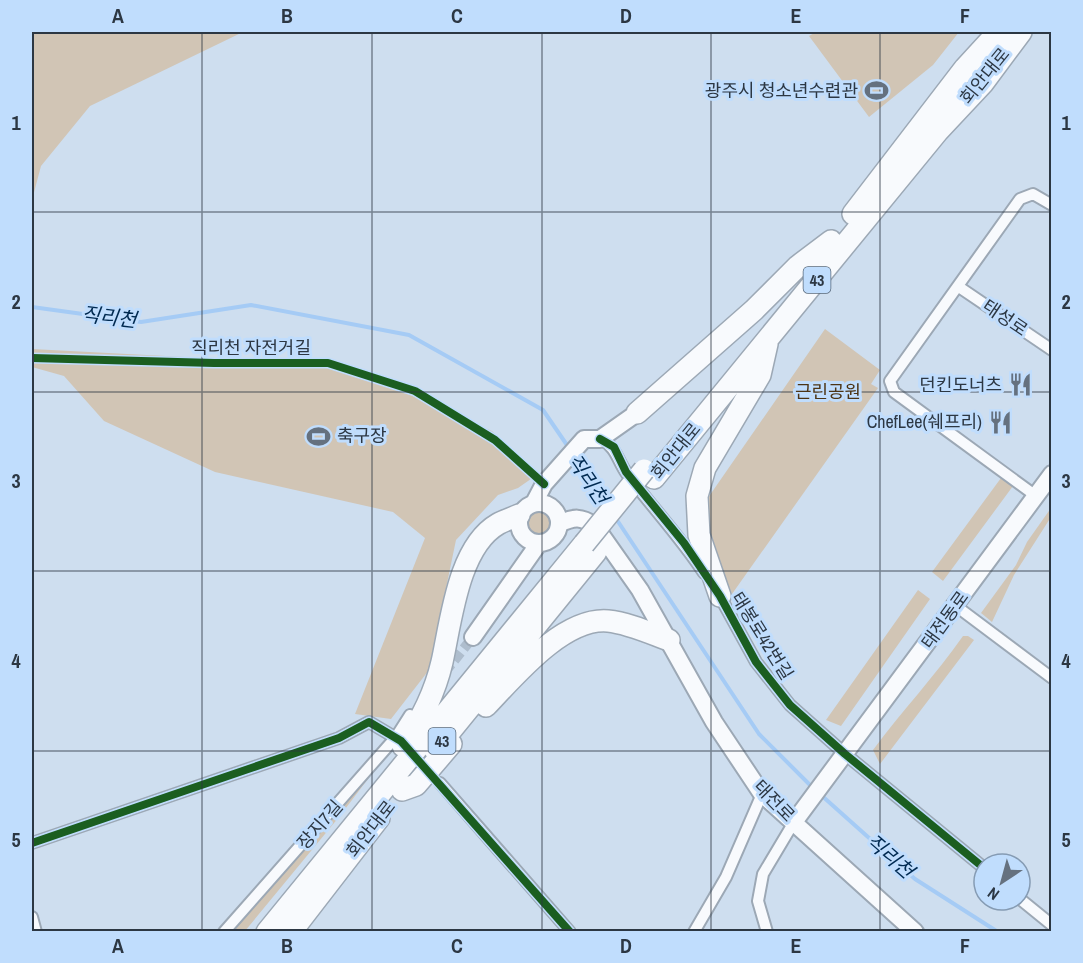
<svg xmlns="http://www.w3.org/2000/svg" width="1083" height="963" font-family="'Archivo Narrow','Noto Sans KR',sans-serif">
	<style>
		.green { fill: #d1c5b5 }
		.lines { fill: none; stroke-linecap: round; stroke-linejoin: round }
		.stream { stroke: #a5cbf5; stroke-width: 4 }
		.street-tunnel { stroke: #aebdcd; stroke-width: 10; stroke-dasharray: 10 5; stroke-linecap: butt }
		.street-casing { stroke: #9ca8b5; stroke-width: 14 }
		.secondary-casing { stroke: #9ca8b5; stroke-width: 20 }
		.highway-casing { stroke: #9ca8b5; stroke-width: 24 }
		.street { stroke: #f8fafd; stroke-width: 10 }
		.secondary { stroke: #f8fafd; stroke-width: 16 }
		.highway { stroke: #f8fafd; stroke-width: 21 }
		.highway-bridge-casing { stroke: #9ca8b5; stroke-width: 24; stroke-linecap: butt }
		.highway-bridge { stroke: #f8fafd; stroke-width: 21 }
		.cycleway-casing { stroke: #c0ddfd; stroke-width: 11 }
		.cycleway { stroke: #1b5e20; stroke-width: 8 }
		.grid { fill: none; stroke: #2c3743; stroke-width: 1.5; stroke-opacity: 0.55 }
		.labels { text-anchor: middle; stroke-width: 6; stroke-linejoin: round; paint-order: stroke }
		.shield { fill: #c0ddfd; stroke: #58697b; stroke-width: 1.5 }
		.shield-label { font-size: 16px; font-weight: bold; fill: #2c3743 }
		.street-label { font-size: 18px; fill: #2c3743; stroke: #c0ddfd }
		.poi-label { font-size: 18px; fill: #2c3743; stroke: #c0ddfd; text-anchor: end }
		.park-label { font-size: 18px; fill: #4c3415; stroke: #c0ddfd }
		.water-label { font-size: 20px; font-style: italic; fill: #002a51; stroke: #c0ddfd }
		.neatline { fill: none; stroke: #2c3743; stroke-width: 2 }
		.grid-label { font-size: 20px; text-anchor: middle; font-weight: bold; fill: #2c3743 }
	</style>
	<rect width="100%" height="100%" fill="#cedeef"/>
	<path class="green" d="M 32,32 L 243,32 L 90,106 L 41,166 L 32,200 Z
		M 816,32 L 959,32 L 933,65 L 869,117 L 809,36 Z
		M 825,329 L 880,370 L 871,384 L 878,388 L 732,594 L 703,523 L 703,505 Z
		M 32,349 L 242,360 L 333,361 L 492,431 L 538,474 L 518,488 L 498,495 L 456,540 L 429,670 L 391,719 L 355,714 L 425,538 L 393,512 L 215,472 L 104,421 L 64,376 L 32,367 Z
		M 1001,478 L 1013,486 L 943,581 L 932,572 Z
		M 1051,508 L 1051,517 L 1014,575 L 992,622 L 981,613 L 1016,565 L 1027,542 Z
		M527 523a12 12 0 1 1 24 0a12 12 0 1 1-24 0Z
		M 918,590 L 930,599 L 841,726 L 826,720 Z
		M 963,636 L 968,636 L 974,640 L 880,764 L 873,750 C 902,711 935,676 963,636 Z
		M 390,750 L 339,817 L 245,931 L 231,932 Z"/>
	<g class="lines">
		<path class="stream" d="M 32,307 L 141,322 L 251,305 L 409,335 L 543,410 L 569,448
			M 574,457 L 607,506
			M 615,517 L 759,734 L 813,788
			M 821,795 L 915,879 L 998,932"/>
		<path class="street-tunnel" d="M 445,672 L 473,637"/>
		<defs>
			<path id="street" d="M 959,287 L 1052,350
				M 600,439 C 617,447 617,460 627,474 C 653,508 681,538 704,573
				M 1036,496 L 894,392 L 890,381 L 1020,199 L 1033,194 L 1052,205
				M 718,593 L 756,662 L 790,705 L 845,754 L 984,868
				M 956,606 L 1052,678
				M 440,783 L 570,932
				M 32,843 L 339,738 L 369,722 L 401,741
				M 1020,899 L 1052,925
				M 32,917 L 36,932
				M 224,932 L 396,737 L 410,715
				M 694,932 L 726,877 L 762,794
				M 767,932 L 758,901 L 763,874 L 794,822"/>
			<path id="secondary" d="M519 523a20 20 0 1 1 40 0a20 20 0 1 1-40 0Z
				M 534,503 L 544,484 L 584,439 L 600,439 L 637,413
				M 559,524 C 574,517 581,516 595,526 L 640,590 L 714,722 L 762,794 L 915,932
				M 473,637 L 539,543
				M 794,822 L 1052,474"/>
			<path id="highway" d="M 853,214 L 965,68 L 998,32
				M 637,413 L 754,310 L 798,266 L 831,241
				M 654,478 L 938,131 L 983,83 L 1021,32
				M 720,596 L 699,535 L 697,496 L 705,468 L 760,375 L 767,344
				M 486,706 C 514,677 563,617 608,621 C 628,623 650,633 669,640
				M 403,746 C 420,722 435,692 442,662 C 451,622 458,547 498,524 C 505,520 513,518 519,515
				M 435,750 L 596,552
				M 402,790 L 416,785 L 451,744
				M 267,932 L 584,544
				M 291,932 L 379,818"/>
		</defs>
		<use href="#street" class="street-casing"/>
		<use href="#secondary" class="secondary-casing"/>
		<use href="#highway" class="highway-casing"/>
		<use href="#street" class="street"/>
		<use href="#secondary" class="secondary"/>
		<use href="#highway" class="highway"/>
		<defs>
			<path id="highway-bridge" d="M 584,544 L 644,470"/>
		</defs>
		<use href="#highway-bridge" class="highway-bridge-casing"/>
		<use href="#highway-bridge" class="highway-bridge"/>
		<defs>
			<path id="cycleway" d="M 32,358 L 214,363 L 328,363 L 415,391 L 495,440 L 544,484
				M 600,439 L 614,447 L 626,472 L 684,543 L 720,596 L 756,662 L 790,705 L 845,754 L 984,868
				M 32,843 L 339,738 L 369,722 L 401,741 L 570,932"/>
		</defs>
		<use href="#cycleway" class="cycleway-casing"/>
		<use href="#cycleway" class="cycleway"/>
	</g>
	<path class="grid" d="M 202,32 L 202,932M 372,32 L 372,932M 542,32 L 542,932M 711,32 L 711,932M 880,32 L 880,932M 32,212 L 1052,212M 32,392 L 1052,392M 32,571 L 1052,571M 32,751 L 1052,751"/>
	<defs>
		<symbol id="stadium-bare" viewBox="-9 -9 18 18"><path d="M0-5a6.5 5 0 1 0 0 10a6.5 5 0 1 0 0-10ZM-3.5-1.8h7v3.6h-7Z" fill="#65717f" stroke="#c0ddfd" stroke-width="2.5" paint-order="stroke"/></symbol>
		<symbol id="restaurant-bare" viewBox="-9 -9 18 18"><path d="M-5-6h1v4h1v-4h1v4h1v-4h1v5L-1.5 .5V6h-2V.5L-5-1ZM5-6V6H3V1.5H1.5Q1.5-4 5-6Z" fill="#65717f" stroke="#c0ddfd" stroke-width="2.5" paint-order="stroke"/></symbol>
	</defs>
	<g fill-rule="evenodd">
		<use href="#stadium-bare" x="860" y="74" width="33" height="33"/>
		<use href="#restaurant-bare" x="1004" y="368" width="33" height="33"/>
		<use href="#restaurant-bare" x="984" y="406" width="33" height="33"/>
		<use href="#stadium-bare" x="302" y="420" width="33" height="33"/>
	</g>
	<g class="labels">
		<g class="shield">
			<rect x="803.5" y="267" width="27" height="26" rx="4.5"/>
			<rect x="428.5" y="728" width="27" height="26" rx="4.5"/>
		</g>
		<g class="shield-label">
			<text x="817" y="286">43</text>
			<text x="442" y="747">43</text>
		</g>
		<g class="street-label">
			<text transform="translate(985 76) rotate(-51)" y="6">회안대로</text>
			<text transform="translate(1005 318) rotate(34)" y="6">태성로</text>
			<text x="251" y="354">직리천 자전거길</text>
			<text transform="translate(676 451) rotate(-51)" y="6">회안대로</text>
			<text transform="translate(945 620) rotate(-54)" y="6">태전동로</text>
			<text transform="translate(762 636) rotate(58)" y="6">태봉로42번길</text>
			<text transform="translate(774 801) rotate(46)" y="6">태전로</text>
			<text transform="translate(320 825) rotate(-49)" y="6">장지7길</text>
			<text transform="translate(371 829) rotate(-52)" y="6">회안대로</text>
		</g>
		<g class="poi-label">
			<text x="858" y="97">광주시 청소년수련관</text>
			<text x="1002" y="391">던킨도너츠</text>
			<text x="982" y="428">ChefLee(쉐프리)</text>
			<text x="337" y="442" text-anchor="start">축구장</text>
		</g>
		<g class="park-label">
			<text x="828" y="398">근린공원</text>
		</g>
		<g class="water-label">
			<text transform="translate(109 317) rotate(7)" y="7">직리천</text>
			<text transform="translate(588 479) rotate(56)" y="7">직리천</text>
			<text transform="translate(890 856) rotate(41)" y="7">직리천</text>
		</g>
	</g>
	<rect width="1083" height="963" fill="none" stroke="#c0ddfd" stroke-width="66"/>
	<g transform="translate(1002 882) rotate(216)"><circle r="28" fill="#c0ddfd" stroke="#859bb3" stroke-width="1.5"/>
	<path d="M0-4.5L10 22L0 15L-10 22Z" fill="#65717f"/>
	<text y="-9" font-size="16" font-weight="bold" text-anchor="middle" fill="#2c3743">N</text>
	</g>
	<rect x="33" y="33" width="1017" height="897" class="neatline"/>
	<g class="grid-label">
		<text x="118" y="23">A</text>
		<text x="287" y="23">B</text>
		<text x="457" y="23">C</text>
		<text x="626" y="23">D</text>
		<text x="796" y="23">E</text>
		<text x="965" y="23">F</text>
		<text x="16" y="130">1</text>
		<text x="1066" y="130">1</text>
		<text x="16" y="309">2</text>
		<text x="1066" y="309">2</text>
		<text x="16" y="488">3</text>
		<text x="1066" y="488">3</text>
		<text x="16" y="668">4</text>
		<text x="1066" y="668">4</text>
		<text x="16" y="847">5</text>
		<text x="1066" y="847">5</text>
		<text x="118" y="953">A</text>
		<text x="287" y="953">B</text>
		<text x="457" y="953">C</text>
		<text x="626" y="953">D</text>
		<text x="796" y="953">E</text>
		<text x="965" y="953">F</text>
	</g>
</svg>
